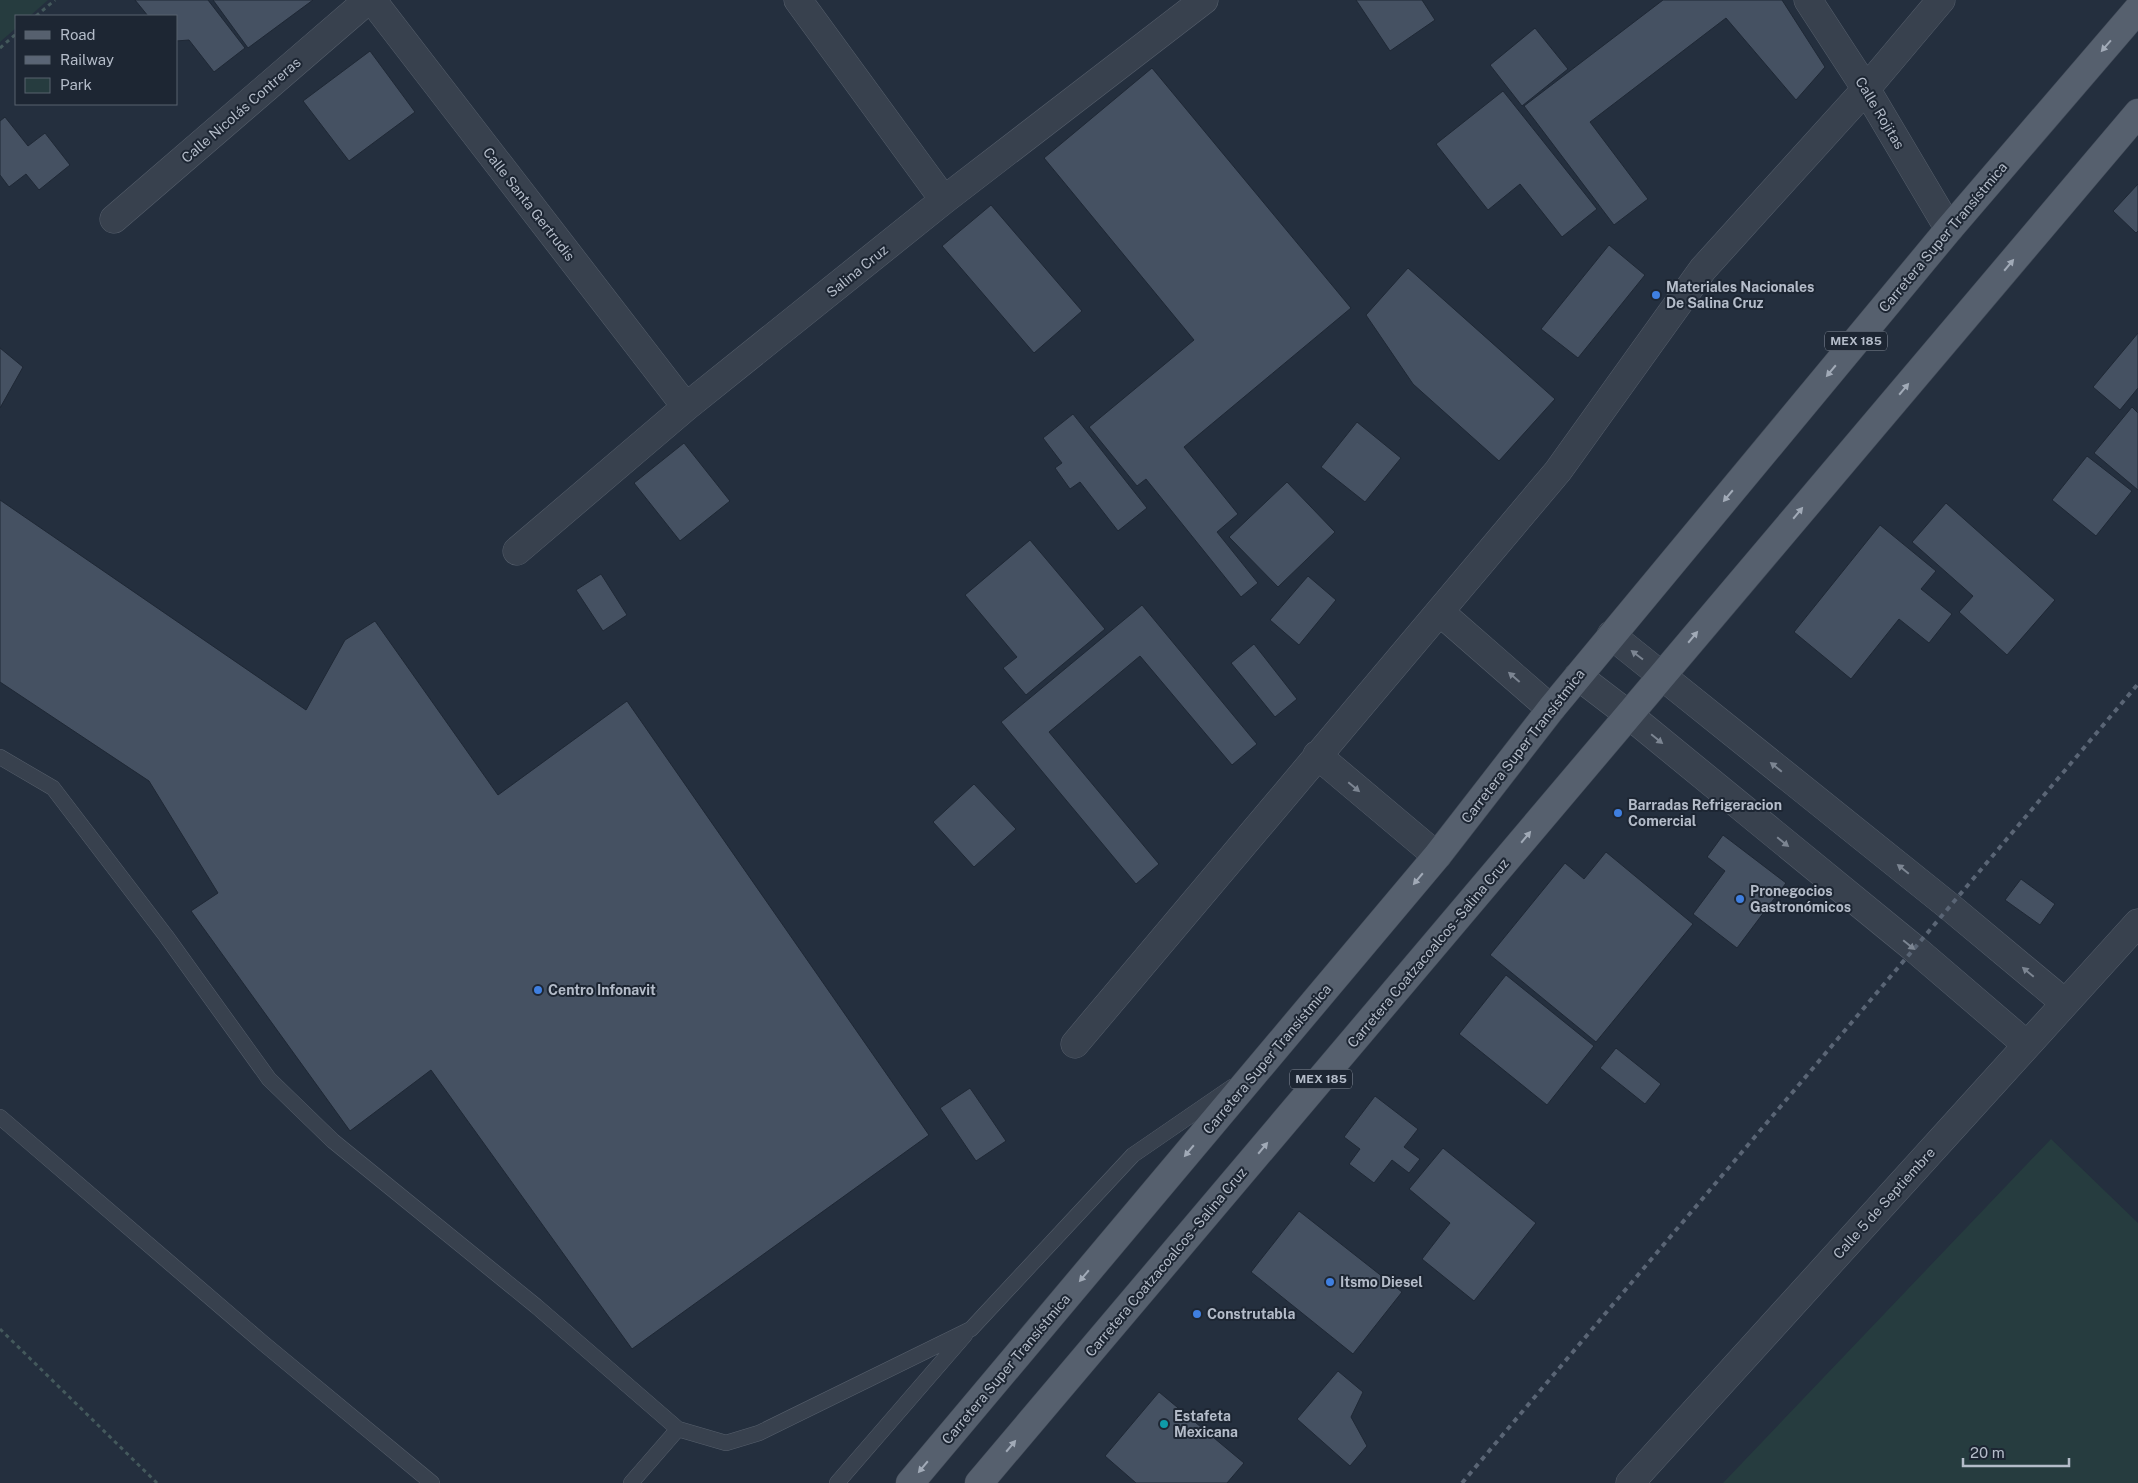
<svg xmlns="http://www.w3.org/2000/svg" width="2138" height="1483" font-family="'Public Sans',sans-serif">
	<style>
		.green { fill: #263c3f }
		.building { fill: #455162; stroke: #1f2835 }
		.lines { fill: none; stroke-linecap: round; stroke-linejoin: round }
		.lane-casing { stroke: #565f6c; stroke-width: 16 }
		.street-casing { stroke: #565f6c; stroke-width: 29 }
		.primary-casing { stroke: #414a57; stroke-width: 29 }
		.path { stroke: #44595c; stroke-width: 3; stroke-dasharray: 4 4; stroke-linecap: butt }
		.lane { stroke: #38414e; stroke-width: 15 }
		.street { stroke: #38414e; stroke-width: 28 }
		.primary { stroke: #56606e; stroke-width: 28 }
		.rail { stroke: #5a6575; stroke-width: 4; stroke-dasharray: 5 5; stroke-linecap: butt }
		.oneway { fill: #a1aab7 }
		.oneway2 { fill: #7c8592 }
		.shop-dot { fill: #3f7fe0; stroke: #1d2633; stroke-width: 2 }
		.culture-dot { fill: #0f9aa8; stroke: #1d2633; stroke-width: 2 }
		.labels { text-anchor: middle; stroke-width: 4; stroke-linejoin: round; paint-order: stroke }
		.shield { fill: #1d2633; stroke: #878f9c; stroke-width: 1 }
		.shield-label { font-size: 12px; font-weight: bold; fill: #b4bcc9 }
		.street-label { font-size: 14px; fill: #b4bcc9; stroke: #1d2633 }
		.poi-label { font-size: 14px; font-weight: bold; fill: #b4bcc9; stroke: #1d2633; text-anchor: start }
	</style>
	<rect width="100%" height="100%" fill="#242f3e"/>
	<path class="green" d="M 0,0 L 48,0 L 30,16 L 16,16 L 16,28 L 0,42 Z
		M 2051,1139 L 2138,1223 L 2138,1483 L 1723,1483 Z"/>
	<path class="building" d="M 135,0 L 208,0 L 245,48 L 214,72 L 189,40 L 176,41 L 176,16 L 148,16 Z
		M 213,0 L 313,0 L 248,48 Z
		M 1356,0 L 1422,0 L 1435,20 L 1390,51 Z
		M 1663,0 L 1782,0 L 1825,67 L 1796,100 L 1726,18 L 1590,122 L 1648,199 L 1614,225 L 1524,106 Z
		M 1535,28 L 1568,69 L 1522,106 L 1490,65 Z
		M 370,51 L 415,112 L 349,161 L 303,101 Z
		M 1152,68 L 1351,308 L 1184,447 L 1238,514 L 1217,532 L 1258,583 L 1241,597 L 1146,479 L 1137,486 L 1089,427 L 1194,340 L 1044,158 Z
		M 1503,91 L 1597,209 L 1562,237 L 1520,184 L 1488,210 L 1436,144 Z
		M 5,117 L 28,146 L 45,133 L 70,165 L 39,190 L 26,174 L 9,187 L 0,175 L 0,121 Z
		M 2138,184 L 2138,231 L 2136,233 L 2113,211 Z
		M 991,205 L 1082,311 L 1034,353 L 942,246 Z
		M 1609,245 L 1645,275 L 1578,358 L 1541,329 Z
		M 1408,268 L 1555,399 L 1499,461 L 1413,384 L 1366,315 Z
		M 2138,333 L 2138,388 L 2120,410 L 2093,387 Z
		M 0,348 L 23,367 L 0,408 Z
		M 2132,407 L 2138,413 L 2138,490 L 2094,453 Z
		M 1073,414 L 1147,508 L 1118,531 L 1080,482 L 1070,489 L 1055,468 L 1062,463 L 1043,438 Z
		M 1357,422 L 1401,458 L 1365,502 L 1321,467 Z
		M 684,443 L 730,501 L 680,541 L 634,483 Z
		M 2087,456 L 2132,491 L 2096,536 L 2052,500 Z
		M 1287,482 L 1335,532 L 1278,587 L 1229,537 Z
		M 0,500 L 306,710 L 345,640 L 375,621 L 498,795 L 627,701 L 929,1135 L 632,1349 L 431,1070 L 350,1131 L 191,911 L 218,893 L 149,781 L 0,682 Z
		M 1946,503 L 2055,600 L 2007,655 L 1959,612 L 1973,596 L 1912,542 Z
		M 1880,525 L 1936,571 L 1921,589 L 1952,614 L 1929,643 L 1899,619 L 1851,679 L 1794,632 Z
		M 1030,540 L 1105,629 L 1026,695 L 1003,668 L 1017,657 L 965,595 Z
		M 601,574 L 627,615 L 603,631 L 576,590 Z
		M 1308,576 L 1336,600 L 1299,645 L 1270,620 Z
		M 1142,605 L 1257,744 L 1232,765 L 1140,656 L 1049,732 L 1159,864 L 1136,884 L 1001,722 Z
		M 1254,644 L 1297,699 L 1275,717 L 1231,663 Z
		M 974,784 L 1016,829 L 974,867 L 933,822 Z
		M 1723,835 L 1786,883 L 1737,948 L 1693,914 L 1725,871 L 1707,857 Z
		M 1606,852 L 1693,924 L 1596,1042 L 1490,955 L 1565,863 L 1584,879 Z
		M 2021,879 L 2055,904 L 2040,925 L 2005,900 Z
		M 1506,975 L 1594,1046 L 1547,1105 L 1459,1034 Z
		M 1616,1048 L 1661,1084 L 1645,1104 L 1600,1068 Z
		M 970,1088 L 1006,1141 L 976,1161 L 940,1108 Z
		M 1375,1096 L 1418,1129 L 1404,1147 L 1420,1159 L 1409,1173 L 1392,1160 L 1374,1183 L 1349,1164 L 1360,1149 L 1344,1137 Z
		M 1443,1148 L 1536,1223 L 1474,1301 L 1422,1259 L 1450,1223 L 1409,1189 Z
		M 1299,1211 L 1402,1292 L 1353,1354 L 1251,1272 Z
		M 1338,1371 L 1363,1392 L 1351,1417 L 1367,1446 L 1350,1466 L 1297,1419 Z
		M 1159,1392 L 1244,1463 L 1227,1483 L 1136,1483 L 1105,1456 Z"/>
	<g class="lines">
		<defs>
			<path id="lane" d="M 0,757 L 53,788 L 166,936 L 269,1079 L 333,1141 L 536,1306 L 678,1429 L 631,1483
				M 0,1117 L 263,1343 L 432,1483
				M 678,1429 L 726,1443 L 759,1433 L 971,1329 L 1133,1155 L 1232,1087
				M 837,1483 L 965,1335"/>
			<path id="street" d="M 372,0 L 686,407
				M 798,0 L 944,200
				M 1808,0 L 1866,89 L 1949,229
				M 114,219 L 368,0
				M 517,551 L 686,407 L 944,200 L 1204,0
				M 1440,612 L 1551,709
				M 1611,635 L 1950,907 L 2065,1003
				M 1578,676 L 1629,715 L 1915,949 L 2027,1045
				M 1317,755 L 1437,856
				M 1075,1044 L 1558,471 L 1703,269 L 1866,89 L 1941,0
				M 1630,1483 L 2138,923"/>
			<path id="primary" d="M 910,1483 L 1437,856 L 1551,709 L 1949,229 L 2138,9
				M 979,1483 L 2138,113"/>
		</defs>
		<use href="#lane" class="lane-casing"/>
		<use href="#street" class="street-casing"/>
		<use href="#primary" class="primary-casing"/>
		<path class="path" d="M 36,16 L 55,0
			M 0,48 L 16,34
			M 0,1329 L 157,1483"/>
		<use href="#lane" class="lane"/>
		<use href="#street" class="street"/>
		<use href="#primary" class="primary"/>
		<path class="rail" d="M 1462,1483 L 2138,684"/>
	</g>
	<defs><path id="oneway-solid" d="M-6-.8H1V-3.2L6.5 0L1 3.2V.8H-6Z" transform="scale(1.25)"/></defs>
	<g class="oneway">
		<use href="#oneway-solid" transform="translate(2106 46) rotate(131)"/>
		<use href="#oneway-solid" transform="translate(2009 265) rotate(-50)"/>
		<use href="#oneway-solid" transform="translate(1831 371) rotate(130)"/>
		<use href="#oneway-solid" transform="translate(1904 389) rotate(-50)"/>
		<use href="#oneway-solid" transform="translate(1728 496) rotate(130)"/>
		<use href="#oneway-solid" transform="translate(1798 513) rotate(-50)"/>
		<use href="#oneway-solid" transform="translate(1693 637) rotate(-50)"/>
		<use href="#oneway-solid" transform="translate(1526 837) rotate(-50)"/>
		<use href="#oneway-solid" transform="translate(1418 879) rotate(130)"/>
		<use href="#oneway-solid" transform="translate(1263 1148) rotate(-50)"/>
		<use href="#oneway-solid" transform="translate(1189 1151) rotate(130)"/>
		<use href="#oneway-solid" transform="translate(1084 1276) rotate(130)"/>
		<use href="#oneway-solid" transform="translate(1011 1446) rotate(-50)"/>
		<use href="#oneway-solid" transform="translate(923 1467) rotate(130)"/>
	</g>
	<g class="oneway2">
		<use href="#oneway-solid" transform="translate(1637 655) rotate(-143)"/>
		<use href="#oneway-solid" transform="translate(1514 677) rotate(-139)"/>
		<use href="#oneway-solid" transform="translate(1657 739) rotate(39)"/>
		<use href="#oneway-solid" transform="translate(1776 767) rotate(-141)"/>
		<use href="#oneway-solid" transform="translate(1354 787) rotate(40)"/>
		<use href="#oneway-solid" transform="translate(1783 842) rotate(39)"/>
		<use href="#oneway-solid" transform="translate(1903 869) rotate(-141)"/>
		<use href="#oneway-solid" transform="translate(1909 945) rotate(39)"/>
		<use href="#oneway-solid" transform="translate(2028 972) rotate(-140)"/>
	</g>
	<g class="shop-dot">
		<circle cx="1656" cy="295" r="5"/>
		<circle cx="1618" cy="813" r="5"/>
		<circle cx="1740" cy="899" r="5"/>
		<circle cx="538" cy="990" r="5"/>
		<circle cx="1330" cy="1282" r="5"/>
		<circle cx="1197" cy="1314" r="5"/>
	</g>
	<circle class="culture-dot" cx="1164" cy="1424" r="5"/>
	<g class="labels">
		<g class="shield">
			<rect x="1825" y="331.5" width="62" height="19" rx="4"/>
			<rect x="1290" y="1069.5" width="62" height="19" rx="4"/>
		</g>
		<g class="shield-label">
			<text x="1856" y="345">MEX 185</text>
			<text x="1321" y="1083">MEX 185</text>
		</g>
		<g class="street-label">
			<text transform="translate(241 110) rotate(-41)" y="5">Calle Nicolás Contreras</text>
			<text transform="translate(1880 113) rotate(59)" y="5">Calle Rojitas</text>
			<text transform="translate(529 204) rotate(52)" y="5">Calle Santa Gertrudis</text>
			<text transform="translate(1943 237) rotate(-50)" y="5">Carretera Super Transístmica</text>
			<text transform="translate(857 271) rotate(-39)" y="5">Salina Cruz</text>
			<text transform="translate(1523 746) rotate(-52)" y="5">Carretera Super Transístmica</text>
			<text transform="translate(1428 953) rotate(-50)" y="5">Carretera Coatzacoalcos - Salina Cruz</text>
			<text transform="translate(1267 1059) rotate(-50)" y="5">Carretera Super Transístmica</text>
			<text transform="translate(1884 1203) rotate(-48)" y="5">Calle 5 de Septiembre</text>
			<text transform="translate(1166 1262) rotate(-50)" y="5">Carretera Coatzacoalcos - Salina Cruz</text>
			<text transform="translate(1006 1369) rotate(-50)" y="5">Carretera Super Transístmica</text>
		</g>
		<g class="poi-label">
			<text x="1666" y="292">Materiales Nacionales<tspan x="1666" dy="16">De Salina Cruz</tspan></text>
			<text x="1628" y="810">Barradas Refrigeracion<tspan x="1628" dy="16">Comercial</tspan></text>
			<text x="1750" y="896">Pronegocios<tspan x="1750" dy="16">Gastronómicos</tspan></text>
			<text x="548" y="995">Centro Infonavit</text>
			<text x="1340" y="1287">Itsmo Diesel</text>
			<text x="1207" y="1319">Construtabla</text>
			<text x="1174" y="1421">Estafeta<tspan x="1174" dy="16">Mexicana</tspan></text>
		</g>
	</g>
	<rect x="15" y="15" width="162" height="90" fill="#1d2633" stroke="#59626f"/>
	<rect x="25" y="31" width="25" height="8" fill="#56606e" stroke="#59626f"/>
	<text x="60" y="40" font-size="15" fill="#b4bcc9">Road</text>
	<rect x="25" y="56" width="25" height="8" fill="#5a6575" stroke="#59626f"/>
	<text x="60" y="65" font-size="15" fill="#b4bcc9">Railway</text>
	<rect x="25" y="78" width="25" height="15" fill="#263c3f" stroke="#59626f"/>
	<text x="60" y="90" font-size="15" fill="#b4bcc9">Park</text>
	<path d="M1963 1458v8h106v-8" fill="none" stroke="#b4bcc9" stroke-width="2.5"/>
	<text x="1970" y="1458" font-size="15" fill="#b4bcc9" stroke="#1d2633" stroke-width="4" paint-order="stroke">20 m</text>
</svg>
